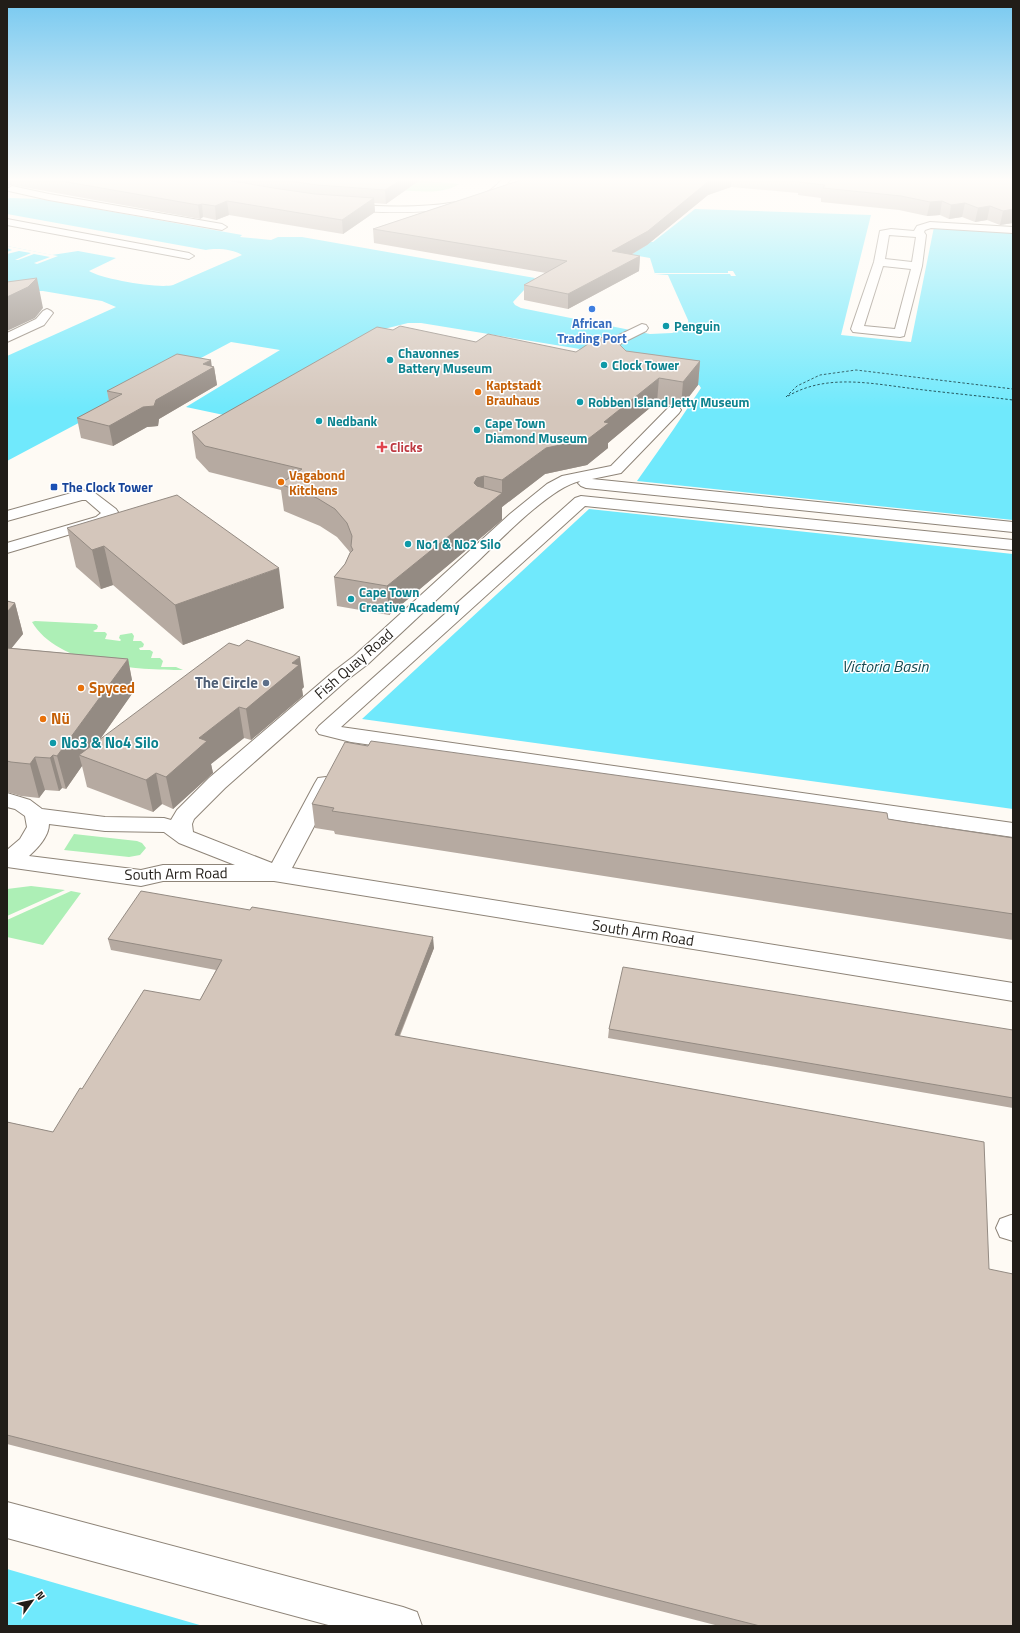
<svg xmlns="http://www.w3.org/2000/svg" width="1020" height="1633" font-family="'Titillium Web',sans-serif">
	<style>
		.green { fill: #adefb6 }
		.water { fill: #70e9fc }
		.pier { fill: #fefaf4 }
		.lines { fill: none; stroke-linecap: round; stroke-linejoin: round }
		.ferry { stroke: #154b53; stroke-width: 1; stroke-dasharray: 2.5 2; stroke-linecap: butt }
		.minor-casing { stroke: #8e8478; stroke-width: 2 }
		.minor { fill: #fff; fill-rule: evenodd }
		.wall { fill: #b6aaa1 }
		.shaded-wall { fill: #948b83 }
		.building { fill: #d4c6bb; stroke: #948b83 }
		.shop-dot { fill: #3f7fe0; stroke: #fff; stroke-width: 1.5 }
		.culture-dot { fill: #0f9aa8; stroke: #fff; stroke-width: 1.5 }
		.food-dot { fill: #e8710a; stroke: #fff; stroke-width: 1.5 }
		.health-dot { fill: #e0444e; stroke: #fff; stroke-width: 1.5 }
		.transit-dot { fill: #1a4fb4; stroke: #fff; stroke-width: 1.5 }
		.service-dot { fill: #5c6f8a; stroke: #fff; stroke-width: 1.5 }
		.labels { text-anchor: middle; stroke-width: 3; stroke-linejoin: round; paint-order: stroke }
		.far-shop-label { font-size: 13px; font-weight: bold; fill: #366cbe; stroke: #fff }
		.far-culture-label { font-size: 13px; font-weight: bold; fill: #0d838f; stroke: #fff; text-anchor: start }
		.far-food-label { font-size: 13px; font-weight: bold; fill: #c56008; stroke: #fff; text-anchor: start }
		.far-health-label { font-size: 13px; font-weight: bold; fill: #be3a42; stroke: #fff; text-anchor: start }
		.far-transit-label { font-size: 13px; font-weight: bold; fill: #164399; stroke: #fff; text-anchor: start }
		.street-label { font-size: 15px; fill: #211d18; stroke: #fff }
		.service-label { font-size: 15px; font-weight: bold; fill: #4e5e75; stroke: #fff; text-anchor: end }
		.food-label { font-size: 15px; font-weight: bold; fill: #c56008; stroke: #fff; text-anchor: start }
		.culture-label { font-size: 15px; font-weight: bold; fill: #0d838f; stroke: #fff; text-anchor: start }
		.water-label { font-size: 16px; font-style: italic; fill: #154b53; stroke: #fff }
	</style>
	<rect width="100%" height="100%" fill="#fefaf4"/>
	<path class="green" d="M 416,180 L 459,184 C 443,195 417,191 398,190 Z
		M 35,621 L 96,624 L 98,626 L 97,629 L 93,631 L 95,632 L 105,632 L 107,634 L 105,639 L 120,641 L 121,640 L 119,638 L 120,635 L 132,633 L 134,636 L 133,641 L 141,641 L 144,644 L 143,647 L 139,648 L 140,650 L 150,650 L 153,652 L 151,658 L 160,658 L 163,661 L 161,667 L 176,667 L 183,670 C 138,670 58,666 32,622 Z
		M 74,834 L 137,841 L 142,843 L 146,848 L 140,855 L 129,857 L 64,850 Z
		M 31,886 L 65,890 L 7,916 L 7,889 Z
		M 71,891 L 81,893 L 43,945 L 7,937 L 7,920 Z"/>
	<path class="water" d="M 10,198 L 40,199 L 242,235 L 240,237 L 271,240 L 278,237 L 302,237 L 535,278 L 513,302 L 515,305 L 521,308 L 650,334 L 672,333 L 689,327 L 688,320 L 668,275 L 655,274 L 650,258 L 569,244 L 633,240 L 653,242 L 695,209 L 871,215 L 841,335 L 911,342 L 934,227 L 1013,232 L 1013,520 L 637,481 L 673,430 L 701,388 L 699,385 L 677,382 L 678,365 L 421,323 L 408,323 L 380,330 L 238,418 L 186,407 L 280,350 L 231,342 L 7,461 L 7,356 L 116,307 L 102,301 L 43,291 L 39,291 L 7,302 L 7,246 L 52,255 L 78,251 L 116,258 L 89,271 C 102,279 158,289 173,285 L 242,255 C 233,249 216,248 206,250 L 7,214 L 7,199 Z
		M 589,509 L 1013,554 L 1013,809 L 362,719 Z
		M 7,1569 L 203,1626 L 7,1626 Z"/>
	<path class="pier" d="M 7,246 L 58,256 L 37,264 L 34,263 L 50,257 L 34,254 L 18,260 L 15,260 L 31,253 L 19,251 L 7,254 L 7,252 L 12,250 L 7,248 Z
		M 728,271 L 733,271 L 736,276 L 731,276 L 730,274 L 655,274 L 654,273 L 728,273 Z"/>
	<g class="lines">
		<path class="ferry" d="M 788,396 C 828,373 873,384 916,389 C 948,393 981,396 1013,400
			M 786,397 L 797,386 L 820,375 L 856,370 L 1013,389"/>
		<defs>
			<path id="minor" d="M 501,180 L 510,180 C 485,219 385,213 344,210 L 339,207 L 344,204 C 380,207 479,213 501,180 Z
				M 12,186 L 49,194 L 222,224 L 227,227 L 222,230 L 49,200 L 9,191 L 7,189 Z
				M 7,219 L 189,253 L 194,256 L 189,259 L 7,225 Z
				M 930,222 L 1013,227 L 1013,233 L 931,228 L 925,230 L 924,232 L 926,235 L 922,266 L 904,336 L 900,337 L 853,332 L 851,329 L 874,262 L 880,231 L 891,229 L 914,231 L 917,226 ZM 889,235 L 916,237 L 912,262 L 885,259 ZM 883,266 L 911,269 L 895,329 L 864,326 Z
				M 47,309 L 51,311 L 53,313 L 44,325 L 7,342 L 7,333 L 36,319 L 43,311 Z
				M 642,324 L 646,325 L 648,328 L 646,331 L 596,356 L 588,356 L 586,353 L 588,350 Z
				M 674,406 L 679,407 L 681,410 L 679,413 L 621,473 L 592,479 L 1013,522 L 1013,532 L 586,488 L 581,486 L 578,483 L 580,481 C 551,487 500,540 477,562 C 441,596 404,630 368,664 L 347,680 L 225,788 L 194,819 L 192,824 L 193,832 L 272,863 L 315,783 L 318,778 L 326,777 L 334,778 L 337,783 L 292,868 L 1013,983 L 1013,1001 L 274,881 L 163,881 L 141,886 L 7,867 L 7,850 L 20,839 L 27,827 L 25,816 L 15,809 L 7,807 L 7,793 L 30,800 L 42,809 L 105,817 L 164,818 L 171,820 L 177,810 L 209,778 L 333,672 L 354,656 L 510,514 L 547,484 L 562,476 L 611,466 L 669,407 ZM 49,824 L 105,831 L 164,832 L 179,843 L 235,865 L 163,865 L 141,870 L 29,856 C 38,848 49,836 49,824 Z
				M 82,490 L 95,493 L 116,509 L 118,512 L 115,518 L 108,523 L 7,553 L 7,543 L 96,517 L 101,513 L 86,500 L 82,500 L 7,521 L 7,511 Z
				M 581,496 L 1013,540 L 1013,550 L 585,506 L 341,727 L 1013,823 L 1013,837 L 351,742 L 319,734 L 316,730 L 319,726 L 575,498 Z
				M 1011,1215 L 1013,1215 L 1013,1241 L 1000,1237 L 996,1228 L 1000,1219 Z
				M 7,1502 L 403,1607 L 417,1612 L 422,1626 L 332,1626 L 7,1538 Z"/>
		</defs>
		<use href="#minor" class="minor-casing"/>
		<use href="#minor" class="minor"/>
	</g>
	<path class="wall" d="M 7,180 L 420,180 L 386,204 L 374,203 L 375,212 L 343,234 L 229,215 L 216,220 L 203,217 L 200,219 L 12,185 Z
		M 520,180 L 1013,180 L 1013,223 L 1000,225 L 987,220 L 975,222 L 962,217 L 949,219 L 940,215 L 927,216 L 899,210 L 821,202 L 821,198 L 798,195 L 798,193 L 731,187 L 708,195 L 647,245 L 631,255 L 640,256 L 639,271 L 568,309 L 524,300 L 524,285 L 546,273 L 374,243 L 373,229 Z
		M 393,330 L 476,342 L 576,352 L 626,351 L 700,361 L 698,385 L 681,407 L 657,402 L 608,443 L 608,448 L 587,465 L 545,474 L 502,507 L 502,520 L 389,615 L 337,606 L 334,577 L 345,564 L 350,553 L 349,551 L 337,537 L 320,526 L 284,511 L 281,490 L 209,472 L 196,458 L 192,432 Z
		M 211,366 L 214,367 L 217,385 L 159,419 L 158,426 L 147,427 L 113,446 L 81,438 L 77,418 L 109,401 L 107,391 Z
		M 67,528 L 284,608 L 183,645 L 113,585 L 101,589 L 76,567 Z
		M 7,601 L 15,603 L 23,634 L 11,648 L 128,659 L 134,691 L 100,739 L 304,687 L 302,689 L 303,696 L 251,740 L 244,738 L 211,764 L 213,773 L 173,809 L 162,804 L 153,812 L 87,787 L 82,766 L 66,789 L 62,788 L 59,791 L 45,790 L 39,798 L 21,796 L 7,792 Z
		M 312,804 L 888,819 L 906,822 L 1013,838 L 1013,940 L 335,834 L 334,831 L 315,828 Z
		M 108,939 L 434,948 L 400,1036 L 989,1269 L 1013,1626 L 719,1626 L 7,1444 L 7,1122 L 53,1132 L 82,1089 L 200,1000 L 216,970 L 111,950 Z
		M 609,1029 L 1013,1030 L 1013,1108 L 608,1038 Z"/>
	<path class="shaded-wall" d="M 7,180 L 11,180 L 12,185 L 7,186 Z
		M 401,180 L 420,180 L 386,204 L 385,190 Z
		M 714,180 L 731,180 L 731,187 L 708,195 L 647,245 L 611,266 L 612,251 L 709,181 Z
		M 374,198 L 375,212 L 343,234 L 342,220 Z
		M 227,201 L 229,215 L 216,220 L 215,206 Z
		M 942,201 L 940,215 L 927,216 L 930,202 Z
		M 965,203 L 962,217 L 949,219 L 951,205 Z
		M 202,204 L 203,217 L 200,219 L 198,205 Z
		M 990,206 L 987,220 L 975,222 L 978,208 Z
		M 1013,209 L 1013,223 L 1000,225 L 1003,211 Z
		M 640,256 L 639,271 L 568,309 L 568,294 Z
		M 37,278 L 43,308 L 35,318 L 7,331 L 7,297 Z
		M 211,360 L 212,368 L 214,367 L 217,385 L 159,419 L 158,426 L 147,427 L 113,446 L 109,426 L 156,400 L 203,364 Z
		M 700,361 L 698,385 L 681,407 L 683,382 Z
		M 659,378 L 657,402 L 608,443 L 608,448 L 587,465 L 545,474 L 502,507 L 502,480 L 546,448 L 604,422 Z
		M 484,476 L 484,503 L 474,483 L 477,478 Z
		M 502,493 L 502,520 L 389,615 L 387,586 Z
		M 104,546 L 113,585 L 101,589 L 92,550 Z
		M 279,568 L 284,608 L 183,645 L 175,605 Z
		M 15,603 L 23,634 L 7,654 L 7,612 Z
		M 300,657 L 304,687 L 302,689 L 303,696 L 251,740 L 246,709 L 292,663 Z
		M 128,659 L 134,691 L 87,758 L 79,755 L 82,766 L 66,789 L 57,756 Z
		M 239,707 L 244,738 L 211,764 L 213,773 L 173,809 L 166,777 L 199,738 Z
		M 53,755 L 62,788 L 59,791 L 50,758 Z
		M 35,757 L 45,790 L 39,798 L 30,764 Z
		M 156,773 L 162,804 L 153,812 L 146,780 Z
		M 433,937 L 434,948 L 395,1046 L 395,1035 Z"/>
	<path class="building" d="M 56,180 L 227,180 L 273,188 L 315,194 L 374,198 L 342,220 L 227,201 L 215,206 L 202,204 L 198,205 Z
		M 282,180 L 401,180 L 385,190 L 318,185 Z
		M 521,180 L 714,180 L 709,181 L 648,231 L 612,251 L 640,256 L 568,294 L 524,285 L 567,261 L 373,229 Z
		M 801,180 L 1013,180 L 1013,209 L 1003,211 L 990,206 L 978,208 L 965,203 L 951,205 L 942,201 L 930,202 L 901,196 L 823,188 L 825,185 L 799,182 Z
		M 37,278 L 28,287 L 7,297 L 7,282 Z
		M 400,326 L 476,342 L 488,334 L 576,352 L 597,338 L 606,337 L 614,339 L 626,351 L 700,361 L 683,382 L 659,378 L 604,422 L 609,423 L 588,439 L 546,448 L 502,480 L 484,476 L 477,478 L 474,483 L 477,486 L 502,493 L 387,586 L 334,577 L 345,564 L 350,553 L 353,550 L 351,546 L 352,536 L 347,523 L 335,509 L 317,498 L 280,484 L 302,469 L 205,446 L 192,432 L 377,327 L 393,330 Z
		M 177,354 L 211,360 L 203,364 L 214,367 L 156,400 L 154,406 L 143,407 L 109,426 L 77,418 L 122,394 L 107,391 Z
		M 177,495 L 279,568 L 175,605 L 104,546 L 92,550 L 67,528 Z
		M 7,601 L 15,603 L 7,612 Z
		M 247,640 L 300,657 L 292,663 L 299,665 L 246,709 L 239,707 L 199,738 L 207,741 L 166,777 L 156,773 L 146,780 L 79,755 L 229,643 L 239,646 Z
		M 7,648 L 128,659 L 57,756 L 53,755 L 50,758 L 35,757 L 30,764 L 11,762 L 7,761 Z
		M 371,741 L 887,813 L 888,819 L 906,822 L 1013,838 L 1013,914 L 332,811 L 334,808 L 312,804 L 345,742 L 368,746 Z
		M 141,891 L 250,910 L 252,907 L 433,937 L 395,1035 L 984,1142 L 989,1269 L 1013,1274 L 1013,1626 L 760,1626 L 7,1435 L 7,1122 L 53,1132 L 80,1088 L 82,1089 L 144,990 L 200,1000 L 222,960 L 108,939 Z
		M 623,967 L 1013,1030 L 1013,1098 L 609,1029 Z"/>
	<linearGradient id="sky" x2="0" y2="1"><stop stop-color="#78c9f0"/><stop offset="0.44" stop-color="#fffdfa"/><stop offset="1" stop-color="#fffdfa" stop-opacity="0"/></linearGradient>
	<rect width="1020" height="408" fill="url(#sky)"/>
	<circle class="shop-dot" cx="592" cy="309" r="4"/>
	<g class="culture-dot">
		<circle cx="666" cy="326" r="4"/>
		<circle cx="390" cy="360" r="4"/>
		<circle cx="604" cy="365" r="4"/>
		<circle cx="580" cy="402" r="4"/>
		<circle cx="319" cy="421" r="4"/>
		<circle cx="477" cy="430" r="4"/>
		<circle cx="408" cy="544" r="4"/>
		<circle cx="351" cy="599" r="4"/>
		<circle cx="53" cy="743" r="4"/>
	</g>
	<g class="food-dot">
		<circle cx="478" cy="392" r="4"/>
		<circle cx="281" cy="482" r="4"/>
		<circle cx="81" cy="688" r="4"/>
		<circle cx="43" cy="719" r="4"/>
	</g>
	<path class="health-dot" d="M380 441h4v4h4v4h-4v4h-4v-4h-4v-4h4z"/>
	<rect class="transit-dot" x="50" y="483" width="8" height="8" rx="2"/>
	<circle class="service-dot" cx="266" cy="683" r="4"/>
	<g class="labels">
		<g class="far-shop-label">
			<text x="592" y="328">African<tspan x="592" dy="15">Trading Port</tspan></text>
		</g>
		<g class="far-culture-label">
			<text x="674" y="331">Penguin</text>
			<text x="398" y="358">Chavonnes<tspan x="398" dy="15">Battery Museum</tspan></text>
			<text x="612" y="370">Clock Tower</text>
			<text x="588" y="407">Robben Island Jetty Museum</text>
			<text x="327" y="426">Nedbank</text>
			<text x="485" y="428">Cape Town<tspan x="485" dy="15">Diamond Museum</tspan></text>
			<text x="416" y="549">No1 &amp; No2 Silo</text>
			<text x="359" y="597">Cape Town<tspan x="359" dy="15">Creative Academy</tspan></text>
		</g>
		<g class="far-food-label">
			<text x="486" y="390">Kaptstadt<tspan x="486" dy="15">Brauhaus</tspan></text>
			<text x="289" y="480">Vagabond<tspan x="289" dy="15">Kitchens</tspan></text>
		</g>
		<g class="far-health-label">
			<text x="390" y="452">Clicks</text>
		</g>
		<g class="far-transit-label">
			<text x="62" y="492">The Clock Tower</text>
		</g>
		<g class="street-label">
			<text transform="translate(354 664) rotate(-41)" y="5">Fish Quay Road</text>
			<text transform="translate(176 874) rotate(-1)" y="5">South Arm Road</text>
			<text transform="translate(643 933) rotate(9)" y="5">South Arm Road</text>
		</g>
		<g class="service-label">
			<text x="258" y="688">The Circle</text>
		</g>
		<g class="food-label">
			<text x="89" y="693">Spyced</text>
			<text x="51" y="724">Nü</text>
		</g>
		<g class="culture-label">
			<text x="61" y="748">No3 &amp; No4 Silo</text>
		</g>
		<g class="water-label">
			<text x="885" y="672">Victoria Basin</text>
		</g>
	</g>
	<rect width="1020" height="1633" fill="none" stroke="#211d18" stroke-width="16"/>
	<g transform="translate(32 1601) rotate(57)" stroke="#ffffff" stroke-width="3" paint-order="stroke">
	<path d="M0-3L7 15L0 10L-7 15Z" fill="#211d18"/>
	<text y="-6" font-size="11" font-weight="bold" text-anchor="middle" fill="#211d18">N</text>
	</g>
</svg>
